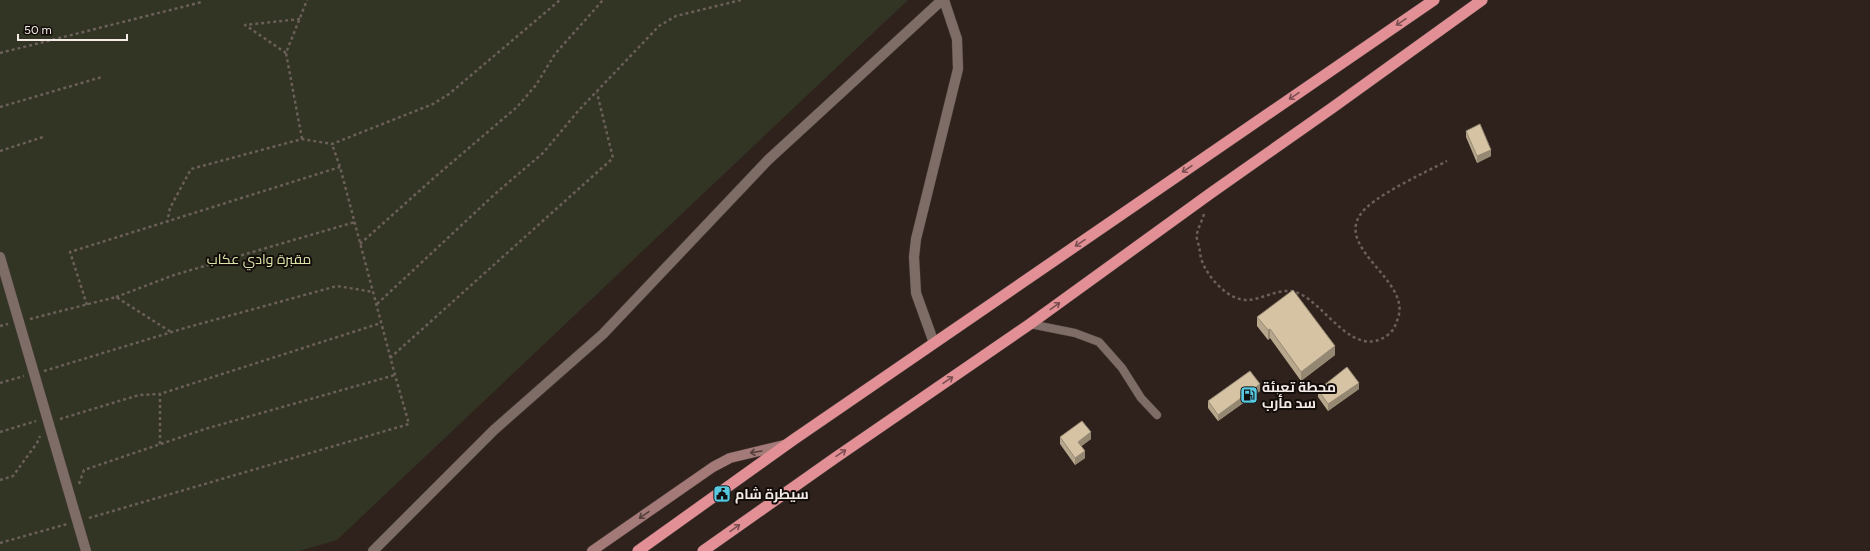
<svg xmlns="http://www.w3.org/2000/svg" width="1870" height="551" font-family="Figtree,Cairo,sans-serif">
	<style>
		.green { fill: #323424 }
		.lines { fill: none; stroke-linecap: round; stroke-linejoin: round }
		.service-casing { stroke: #473c38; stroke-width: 9 }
		.minor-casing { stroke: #473c38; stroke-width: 11 }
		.secondary-casing { stroke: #473c38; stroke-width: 11 }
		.trunk-casing { stroke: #473c38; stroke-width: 12 }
		.path { stroke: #6b5f59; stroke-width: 2.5; stroke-dasharray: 3 3; stroke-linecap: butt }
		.service { stroke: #7d6d66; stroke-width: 8 }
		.minor { stroke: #7d6d66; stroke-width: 10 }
		.secondary { stroke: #a37a78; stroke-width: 10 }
		.trunk { stroke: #e29096; stroke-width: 11 }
		.wall { fill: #b7a88d }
		.shaded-wall { fill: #958873 }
		.building { fill: #d5c3a4; stroke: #958873 }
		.oneway { stroke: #7a4e50 }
		.oneway2 { stroke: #543e3b }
		.labels { text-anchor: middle; stroke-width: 4; stroke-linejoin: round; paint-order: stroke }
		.park-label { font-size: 14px; fill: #dee5ab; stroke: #130d0a }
		.poi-label { font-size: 14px; font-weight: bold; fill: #f5ece8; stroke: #130d0a; text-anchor: start }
	</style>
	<rect width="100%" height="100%" fill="#2f221c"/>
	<path class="green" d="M 0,0 L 908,0 L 337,540 L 299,551 L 0,551 Z"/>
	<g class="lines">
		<defs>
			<path id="service" d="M 1030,324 L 1075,333 L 1099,342 L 1122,368 L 1141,398 L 1157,415"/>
			<path id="minor" d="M 0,257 L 86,551
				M 934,343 L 916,293 L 914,257 L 916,239 L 958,69 L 957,39 L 944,0
				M 373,551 L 494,430 L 603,334 L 768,160 L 942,0"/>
			<path id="secondary" d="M 592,551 L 713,467 L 730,458 L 784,445"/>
			<path id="trunk" d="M 638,551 L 793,440 L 1434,0
				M 703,551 L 835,458 L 1030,324 L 1211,193 L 1332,108 L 1482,0"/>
		</defs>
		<use href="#service" class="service-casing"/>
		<use href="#minor" class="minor-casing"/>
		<use href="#secondary" class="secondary-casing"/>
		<use href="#trunk" class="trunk-casing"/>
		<path class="path" d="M 0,53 L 202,2
			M 286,53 L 245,25 L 300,19
			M 0,107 L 102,77
			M 302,139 L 286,53 L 307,0
			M 0,151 L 43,137
			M 1204,214 C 1202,221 1198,228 1197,234 C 1196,238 1198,243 1199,246 C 1200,251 1200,256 1202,261 C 1208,278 1229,301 1248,300 C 1264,299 1282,286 1298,293 C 1326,304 1354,362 1389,334 C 1394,330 1396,324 1398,318 C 1411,281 1337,250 1360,215 C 1371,197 1426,172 1447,161
			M 167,223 L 170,208 L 191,169 L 302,139 L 332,144 L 433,104 L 449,94 L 560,0
			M 360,244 L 436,176 L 517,107 L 536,85 L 555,54 L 603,0
			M 116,297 L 174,275 L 355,222
			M 377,304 L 496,193 L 543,153 L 579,110 L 659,26 L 676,16 L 741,0
			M 87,305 L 70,252 L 340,167
			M 30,319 L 116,297 L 171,332
			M 0,326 L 8,324
			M 390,358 L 613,158 L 597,93
			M 44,371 L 185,328 L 337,286 L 373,292
			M 0,383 L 24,376
			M 60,419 L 139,395 L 160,394
			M 0,432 L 36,421
			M 160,444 L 160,394 L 381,323
			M 0,480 L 13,476 L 37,443 L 40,436
			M 79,484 L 84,470 L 205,429 L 395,375
			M 89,518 L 409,424 L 395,375 L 340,167 L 332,144
			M 0,543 L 67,524"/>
		<use href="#service" class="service"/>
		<use href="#minor" class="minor"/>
		<use href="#secondary" class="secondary"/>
		<use href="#trunk" class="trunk"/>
	</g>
	<path class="wall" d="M 1466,131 L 1491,156 L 1477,163 L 1466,137 Z
		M 1257,317 L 1335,355 L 1301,381 L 1270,338 L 1268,340 L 1257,326 Z
		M 1359,389 L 1328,411 L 1318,397 L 1318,390 Z
		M 1260,391 L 1218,421 L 1208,408 L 1208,401 Z
		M 1060,437 L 1091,439 L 1081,446 L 1085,458 L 1075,465 L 1060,444 Z"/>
	<path class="shaded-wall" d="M 1491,150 L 1491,156 L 1477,163 L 1477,156 Z
		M 1270,329 L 1270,338 L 1268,340 L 1268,330 Z
		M 1335,346 L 1335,355 L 1301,381 L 1301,372 Z
		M 1359,383 L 1359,389 L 1328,411 L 1328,404 Z
		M 1260,384 L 1260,391 L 1218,421 L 1218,415 Z
		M 1091,432 L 1091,439 L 1078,449 L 1078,442 Z
		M 1085,451 L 1085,458 L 1075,465 L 1075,458 Z"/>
	<path class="building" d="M 1480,124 L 1491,150 L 1477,156 L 1466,131 Z
		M 1293,290 L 1335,346 L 1301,372 L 1270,329 L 1268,330 L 1257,317 Z
		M 1347,367 L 1359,383 L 1328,404 L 1318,390 Z
		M 1250,371 L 1260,384 L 1218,415 L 1208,401 Z
		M 1082,421 L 1091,432 L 1078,442 L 1085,451 L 1075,458 L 1060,437 Z"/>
	<defs><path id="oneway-shaft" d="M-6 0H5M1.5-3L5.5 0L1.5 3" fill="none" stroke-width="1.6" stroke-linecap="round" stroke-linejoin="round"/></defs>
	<g class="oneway">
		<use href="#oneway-shaft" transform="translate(1401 22) rotate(146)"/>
		<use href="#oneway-shaft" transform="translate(1294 96) rotate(146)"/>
		<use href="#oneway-shaft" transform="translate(1187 169) rotate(146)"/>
		<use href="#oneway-shaft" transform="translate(1080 243) rotate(146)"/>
		<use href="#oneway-shaft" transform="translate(1055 306) rotate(-36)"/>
		<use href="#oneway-shaft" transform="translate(948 380) rotate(-34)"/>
		<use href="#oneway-shaft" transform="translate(841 453) rotate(-34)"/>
		<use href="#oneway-shaft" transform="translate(735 528) rotate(-35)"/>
	</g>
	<g class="oneway2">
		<use href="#oneway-shaft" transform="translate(756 452) rotate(171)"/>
		<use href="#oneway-shaft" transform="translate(644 515) rotate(145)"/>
	</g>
	<defs>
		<symbol id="fuel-square" viewBox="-11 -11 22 22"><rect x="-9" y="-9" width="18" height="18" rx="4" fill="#56c9e1" stroke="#130d0a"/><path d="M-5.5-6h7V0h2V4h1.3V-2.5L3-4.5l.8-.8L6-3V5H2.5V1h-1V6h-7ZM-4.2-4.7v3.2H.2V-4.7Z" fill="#111"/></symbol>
		<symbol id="civic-square" viewBox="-11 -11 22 22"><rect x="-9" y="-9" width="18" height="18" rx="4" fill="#56c9e1" stroke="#130d0a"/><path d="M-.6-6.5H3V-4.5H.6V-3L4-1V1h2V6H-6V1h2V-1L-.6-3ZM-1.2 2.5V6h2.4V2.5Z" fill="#111"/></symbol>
	</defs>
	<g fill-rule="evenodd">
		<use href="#fuel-square" x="1239" y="385" width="20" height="20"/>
		<use href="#civic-square" x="712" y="484" width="20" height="20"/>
	</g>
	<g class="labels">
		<g class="park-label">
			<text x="259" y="264">مقبرة وادي عكاب</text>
		</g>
		<g class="poi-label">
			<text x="1262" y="392">محطة تعبئة<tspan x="1262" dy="16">سد مأرب</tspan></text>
			<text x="735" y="499">سيطرة شام</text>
		</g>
	</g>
	<path d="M18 34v6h109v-6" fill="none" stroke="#f5ece8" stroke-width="2"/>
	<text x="24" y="34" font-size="12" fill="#f5ece8" stroke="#130d0a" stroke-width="3" paint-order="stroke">50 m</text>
</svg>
